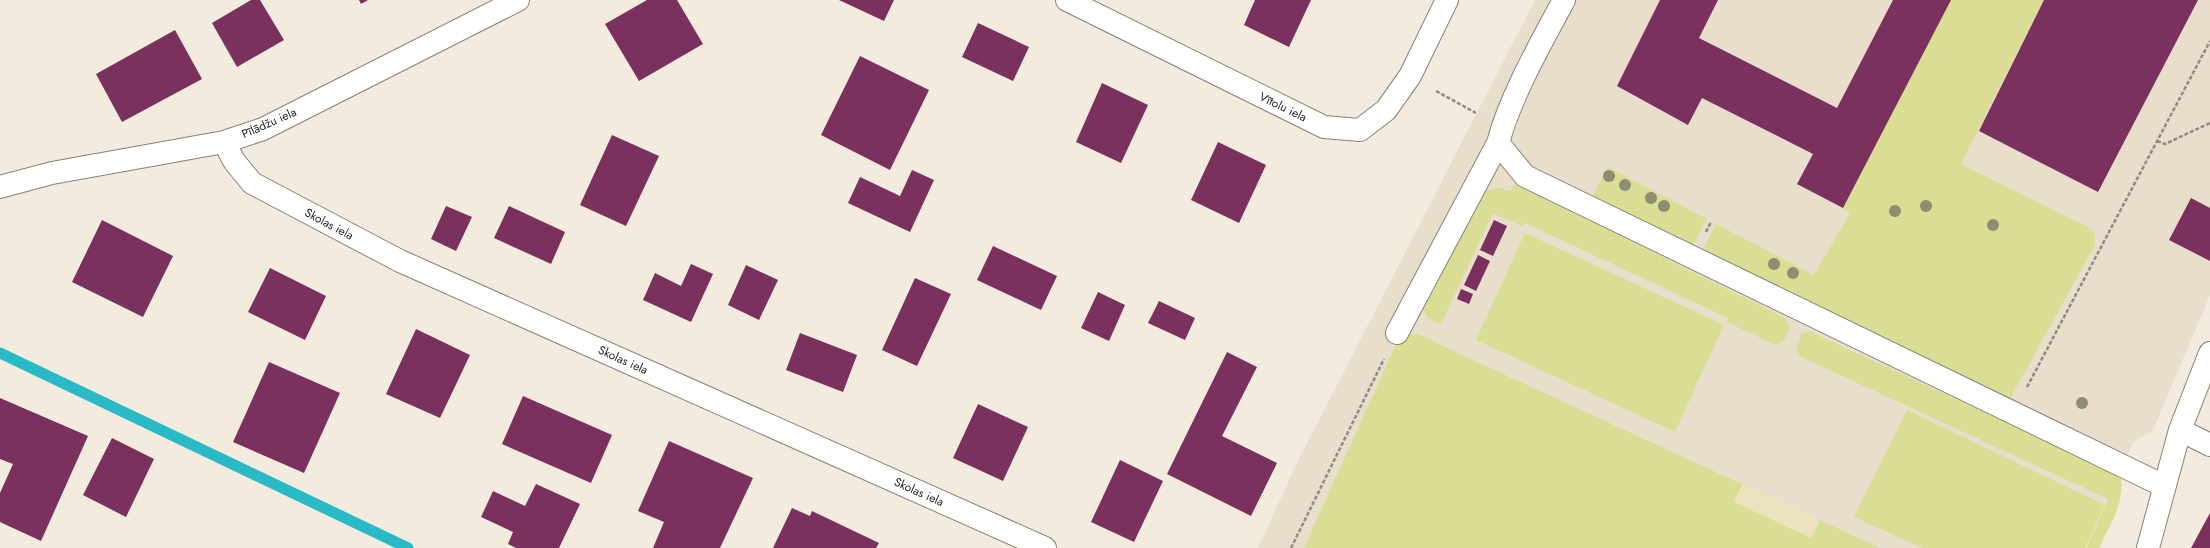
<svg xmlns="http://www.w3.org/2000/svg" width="2210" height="548" font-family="Jost,sans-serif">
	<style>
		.built { fill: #e9decb }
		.green { fill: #dade94 }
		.sand { fill: #ece2bd }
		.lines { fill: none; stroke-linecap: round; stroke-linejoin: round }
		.stream { stroke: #29bac6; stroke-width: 11 }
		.building { fill: #7b315d }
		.minor-casing { stroke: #888276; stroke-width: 24 }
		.path { stroke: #908b82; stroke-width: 2.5; stroke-dasharray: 4 2; stroke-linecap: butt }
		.minor { stroke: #fff; stroke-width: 22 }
		.tree { fill: #8e8c71 }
		.labels { text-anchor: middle; stroke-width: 4; stroke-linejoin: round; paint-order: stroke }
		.street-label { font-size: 12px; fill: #272420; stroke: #fff }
	</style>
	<rect width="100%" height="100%" fill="#f2ebde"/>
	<path class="built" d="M 1535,0 L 2210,0 L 2210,295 L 2152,432 L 2133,442 L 2085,548 L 1258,548 L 1298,461 Z"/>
	<path class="green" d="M 1951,0 L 2044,0 L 1961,164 L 2088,227 L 2095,234 L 2095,245 L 2010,399 L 1702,251 L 1716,224 L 1814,275 L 1850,213 L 1843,208 Z
		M 1608,167 L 1707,219 L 1692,247 L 1590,201 Z
		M 1515,184 L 1785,318 L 1790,327 L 1784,341 L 1775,345 L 1727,322 L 1728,318 L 1525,223 L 1523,227 L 1493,213 L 1441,324 L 1428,318 L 1422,308 L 1481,197 C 1491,185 1497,187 1511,191 Z
		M 1525,233 L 1724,325 L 1675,432 L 1476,340 Z
		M 1809,331 L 2023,430 L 2121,478 C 2125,503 2109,527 2099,548 L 2086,548 L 2108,499 L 1799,356 L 1796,351 L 1801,334 Z
		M 1408,333 C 1417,334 1427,335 1434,342 L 1880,548 L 1304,548 L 1396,344 Z
		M 1907,410 L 2105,505 L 2085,548 L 1922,548 L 1854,517 Z"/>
	<path class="sand" d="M 1742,484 L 1820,520 L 1811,538 L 1734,502 Z"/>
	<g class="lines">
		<path class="stream" d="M 0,353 L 408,548"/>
	</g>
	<path class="building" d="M 251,0 L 260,0 L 284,40 L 237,67 L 212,23 Z
		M 359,0 L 368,0 L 361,4 Z
		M 647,0 L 677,0 L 703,44 L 639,81 L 605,24 Z
		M 839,0 L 894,0 L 884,21 Z
		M 1255,0 L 1311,0 L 1289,47 L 1244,25 Z
		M 1660,0 L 1718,0 L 1699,38 L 1837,108 L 1893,0 L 1951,0 L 1843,208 L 1797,184 L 1813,154 L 1702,98 L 1688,125 L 1617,86 Z
		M 2044,0 L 2198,0 L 2098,192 L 1979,131 Z
		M 978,23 L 1029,47 L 1013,81 L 962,57 Z
		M 175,30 L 202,79 L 122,122 L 96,74 Z
		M 860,56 L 929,90 L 890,170 L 821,135 Z
		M 1102,83 L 1148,105 L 1121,163 L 1076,142 Z
		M 612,135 L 659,156 L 626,226 L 580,205 Z
		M 1218,142 L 1266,165 L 1239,223 L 1191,200 Z
		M 912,170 L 934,180 L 910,232 L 848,203 L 860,177 L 900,196 Z
		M 2191,198 L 2210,208 L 2210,261 L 2169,240 Z
		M 446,206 L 472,217 L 456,251 L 431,239 Z
		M 509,206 L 565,232 L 551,264 L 494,238 Z
		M 102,220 L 173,256 L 143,317 L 72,282 Z
		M 1494,220 L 1507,226 L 1493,256 L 1480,250 Z
		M 993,246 L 1057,276 L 1041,310 L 977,280 Z
		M 1478,255 L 1490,261 L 1476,291 L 1464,285 Z
		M 691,264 L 713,274 L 691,322 L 643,300 L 655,273 L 681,286 Z
		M 746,265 L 778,280 L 759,320 L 728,305 Z
		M 270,268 L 326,296 L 305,340 L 248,312 Z
		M 915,278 L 951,294 L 917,366 L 882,350 Z
		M 1461,289 L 1473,294 L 1469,304 L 1457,299 Z
		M 1098,292 L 1125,305 L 1109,341 L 1081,328 Z
		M 1159,301 L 1195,318 L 1185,340 L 1148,323 Z
		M 416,329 L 470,355 L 440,418 L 386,394 Z
		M 800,333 L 857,355 L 843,392 L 786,370 Z
		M 1227,352 L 1257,367 L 1222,436 L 1277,463 L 1251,516 L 1167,474 Z
		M 269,362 L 340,393 L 304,473 L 233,442 Z
		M 523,396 L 612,435 L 591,483 L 502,444 Z
		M 0,398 L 88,436 L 41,541 L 0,522 L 0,493 L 13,464 L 0,459 Z
		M 978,404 L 1028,427 L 1003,481 L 953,458 Z
		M 112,438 L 154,459 L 126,517 L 83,495 Z
		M 669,441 L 753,478 L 720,548 L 653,548 L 664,522 L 638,511 Z
		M 1120,460 L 1163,481 L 1134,542 L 1091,522 Z
		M 536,484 L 580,504 L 559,548 L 516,548 L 508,544 L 513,532 L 481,517 L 493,491 L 525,506 Z
		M 792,508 L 810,516 L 812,511 L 879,543 L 876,548 L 773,548 Z
		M 2210,513 L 2210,548 L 2191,548 Z"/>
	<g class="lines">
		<defs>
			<path id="minor" d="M 1067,0 L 1324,127 L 1360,130 L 1386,110 L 1410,76 L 1447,0
				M 1564,0 C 1541,43 1510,97 1498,143 L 1525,176 L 2164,486
				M 224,142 L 234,161 L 252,183 L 400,261 L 1045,548
				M 0,187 L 52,173 L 224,142 L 263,129 L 518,0
				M 1397,333 L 1498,143
				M 2180,430 L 2210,445
				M 2148,548 L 2180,430 L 2210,353"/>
		</defs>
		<use href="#minor" class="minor-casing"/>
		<path class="path" d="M 1436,91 L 1476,113
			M 2157,141 L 2165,144 L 2210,123
			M 1706,232 L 1711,222
			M 2027,387 L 2210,41
			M 1291,548 L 1384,359"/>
		<use href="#minor" class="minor"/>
	</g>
	<g class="tree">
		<circle cx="1609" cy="176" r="6"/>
		<circle cx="1625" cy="185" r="6"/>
		<circle cx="1651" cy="198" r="6"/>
		<circle cx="1664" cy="206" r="6"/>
		<circle cx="1926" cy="206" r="6"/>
		<circle cx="1895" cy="211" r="6"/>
		<circle cx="1993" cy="225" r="6"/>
		<circle cx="1774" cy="264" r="6"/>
		<circle cx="1793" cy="273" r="6"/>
		<circle cx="2082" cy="403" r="6"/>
	</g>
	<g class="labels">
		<g class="street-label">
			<text transform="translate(1283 107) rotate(26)" y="4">Vītolu iela</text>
			<text transform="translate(269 123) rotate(-24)" y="4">Pīlādžu iela</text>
			<text transform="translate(329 224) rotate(28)" y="4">Skolas iela</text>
			<text transform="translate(623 360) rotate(24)" y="4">Skolas iela</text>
			<text transform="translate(919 492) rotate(24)" y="4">Skolas iela</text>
		</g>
	</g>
</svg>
